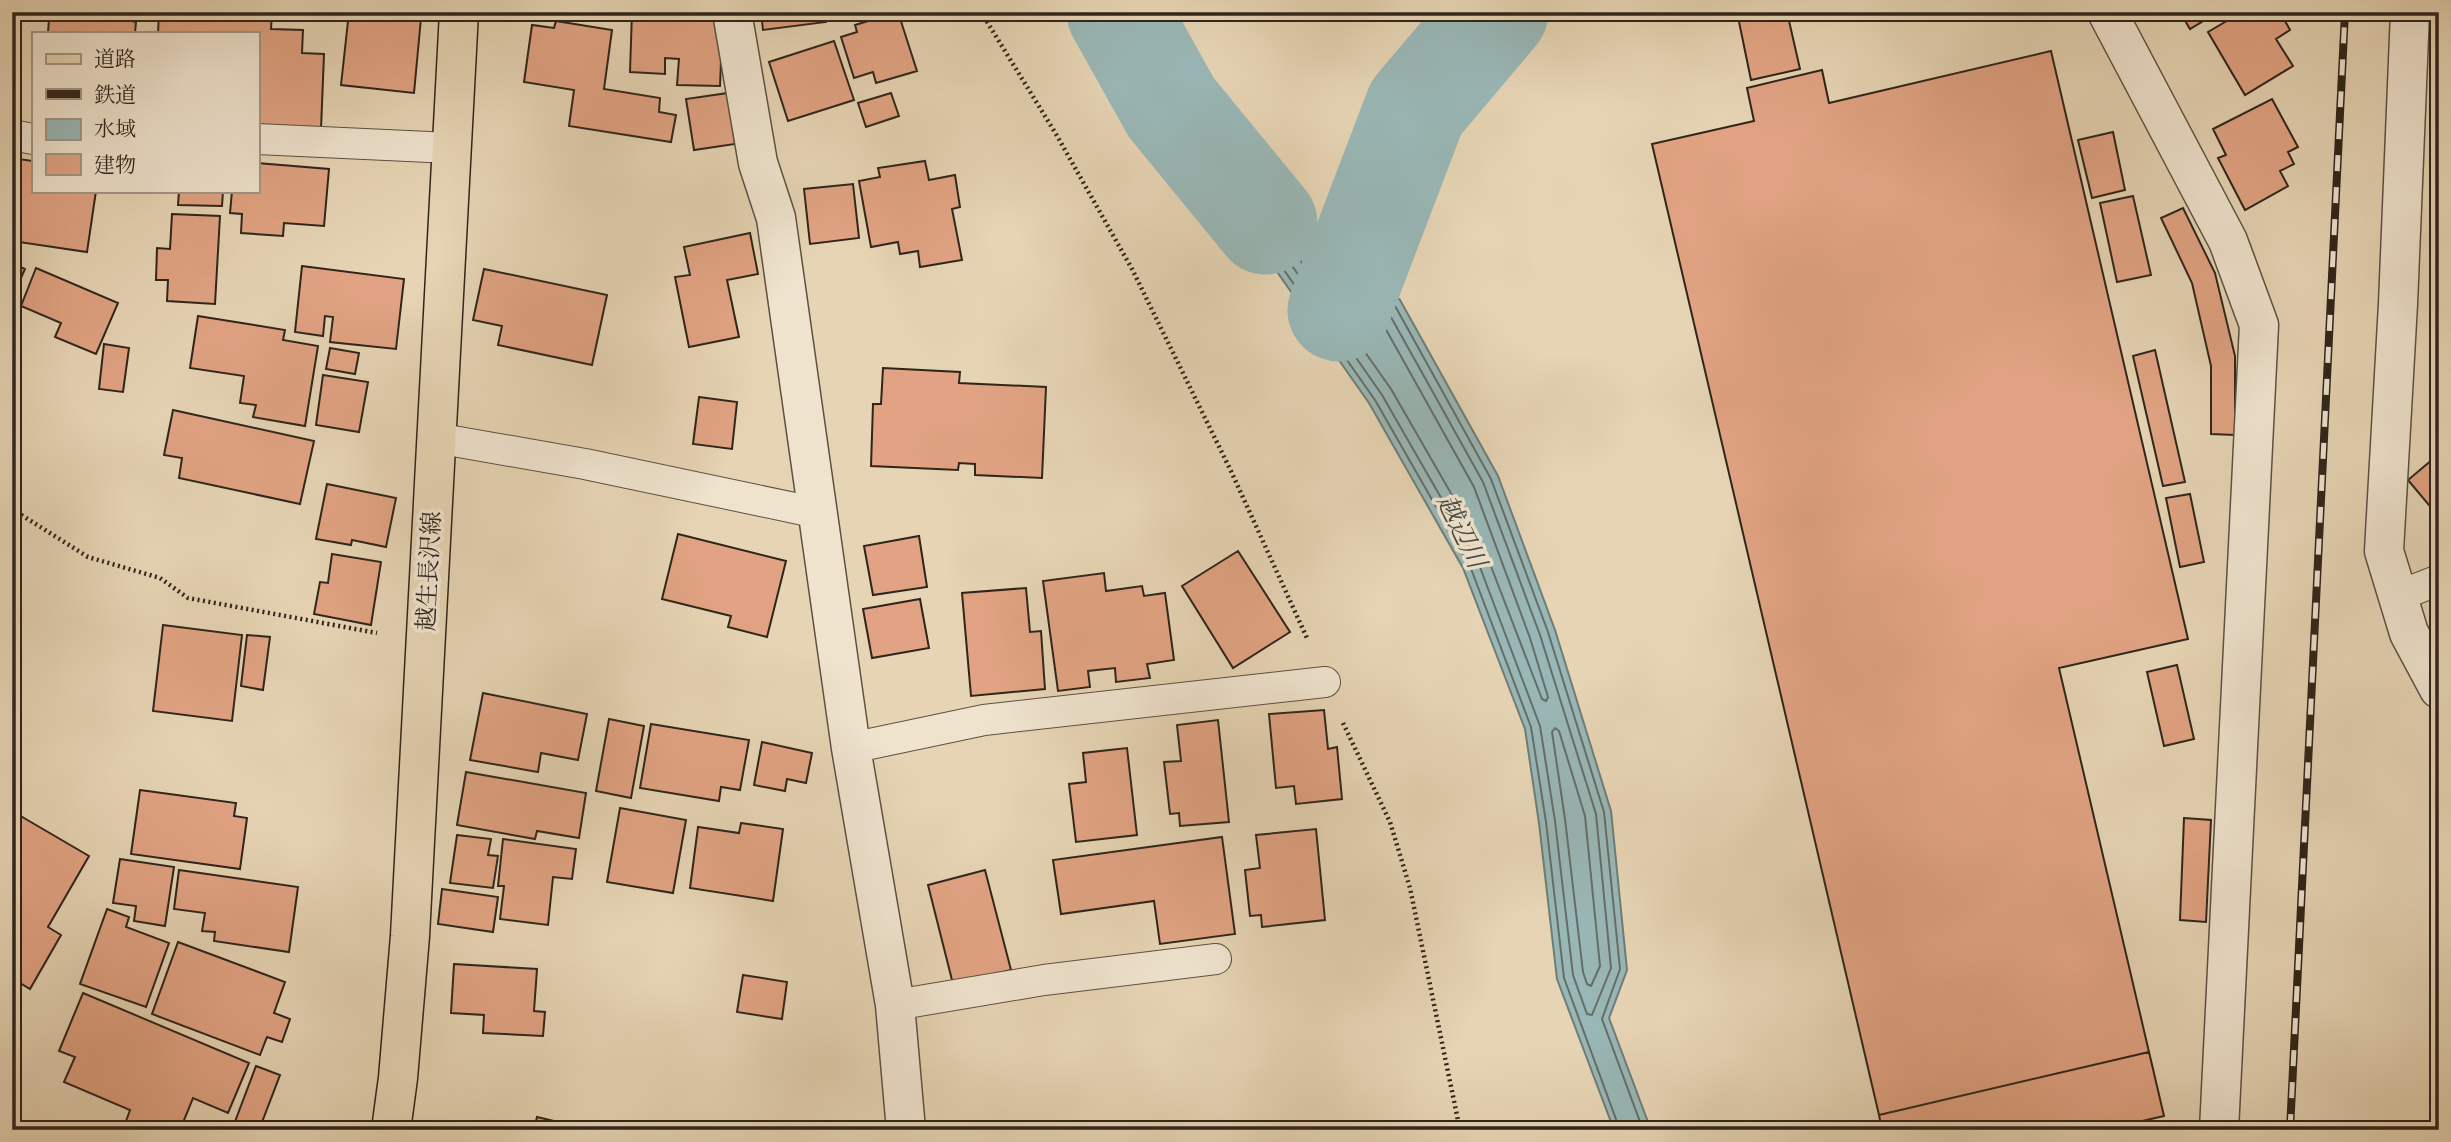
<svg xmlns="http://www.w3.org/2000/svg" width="2451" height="1142" font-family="'Libre Bodoni','Noto Serif JP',serif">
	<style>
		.water { fill: #99b7b6; stroke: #6f7d78; stroke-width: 2 }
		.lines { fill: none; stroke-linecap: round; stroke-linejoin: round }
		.shore { stroke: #646e68; stroke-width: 2 }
		.river { stroke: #99b7b6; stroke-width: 103 }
		.building { fill: #e1a383; stroke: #2f251b; stroke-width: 2 }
		.service-casing { stroke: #5d5141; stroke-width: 32 }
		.minor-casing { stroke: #5d5141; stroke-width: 41 }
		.primary-casing { stroke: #2f251b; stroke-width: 41 }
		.path { stroke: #2f251b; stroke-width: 4.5; stroke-dasharray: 2 3.5; stroke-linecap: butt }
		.service { stroke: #efe3ce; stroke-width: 30 }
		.minor { stroke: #efe3ce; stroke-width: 38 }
		.primary { stroke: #e6d4b4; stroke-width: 38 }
		.rail-casing { stroke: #2f251b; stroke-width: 8 }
		.rail { stroke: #efe3ce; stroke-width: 5; stroke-dasharray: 16; stroke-linecap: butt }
		.labels { text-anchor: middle; stroke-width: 7; stroke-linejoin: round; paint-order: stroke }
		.street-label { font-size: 24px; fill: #2f251b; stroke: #efe3ce }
		.water-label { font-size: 26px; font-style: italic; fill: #4a4a42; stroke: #efe3ce }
	</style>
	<rect width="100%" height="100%" fill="#e6d4b4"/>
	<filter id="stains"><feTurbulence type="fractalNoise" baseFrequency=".00286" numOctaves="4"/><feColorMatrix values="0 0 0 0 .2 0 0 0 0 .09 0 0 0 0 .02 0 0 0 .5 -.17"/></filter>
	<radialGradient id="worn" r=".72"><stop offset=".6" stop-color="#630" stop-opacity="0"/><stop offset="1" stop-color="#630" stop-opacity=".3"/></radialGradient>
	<path class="water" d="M 1151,92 L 1400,300 L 1498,476 L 1555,630 L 1611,811 L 1627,970 L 1609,1018 L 1651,1130 L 1614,1130 L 1557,979 L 1539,823 L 1525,729 L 1463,568 L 1369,403 Z"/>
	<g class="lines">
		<path class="shore" d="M 1247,197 L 1252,197 L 1387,310 L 1483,482 L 1540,635 L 1596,814 L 1611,968 L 1592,1015 L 1587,1014 L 1573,975 L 1555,821 L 1540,726 L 1478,562 L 1382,395 L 1247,201 Z
			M 1301,255 L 1305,255 L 1379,317 L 1474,487 L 1530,638 L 1548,697 L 1546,701 L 1542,699 L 1487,556 L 1391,389 L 1300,260 Z
			M 1555,728 L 1559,731 L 1585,816 L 1600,966 L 1591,986 L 1587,984 L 1583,972 L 1565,819 L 1552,732 Z
			M 1620,1130 L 1564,978 L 1546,822 L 1531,727 L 1470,566 L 1375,400 L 1202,153 L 1203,147 L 1207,148 L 1394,304 L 1491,479 L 1548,632 L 1604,812 L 1620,969 L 1602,1019 L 1643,1130"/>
		<path class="river" d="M 1118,12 L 1171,107 L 1266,223
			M 1339,310 L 1416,108 L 1497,12"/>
	</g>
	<path class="building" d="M 62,12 L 127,12 L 127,20 L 136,22 L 135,33 L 48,33 L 49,19 L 62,20 Z
		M 159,12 L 272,12 L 271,29 L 303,30 L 302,53 L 324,54 L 321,129 L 257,126 L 257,33 L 158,33 Z
		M 349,12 L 421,18 L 414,93 L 341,85 Z
		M 632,12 L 723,12 L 720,86 L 677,85 L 679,59 L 665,58 L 665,74 L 630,72 Z
		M 761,12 L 825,12 L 826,22 L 763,30 Z
		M 898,12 L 917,71 L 876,83 L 873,72 L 854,78 L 841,37 L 857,32 L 855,25 Z
		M 1737,12 L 1787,12 L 1800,69 L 1751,80 Z
		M 2180,12 L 2218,12 L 2190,29 Z
		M 2242,12 L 2280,12 L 2290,30 L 2276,39 L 2293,66 L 2245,95 L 2208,32 Z
		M 556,21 L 612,30 L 604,89 L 660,98 L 659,112 L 676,115 L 671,142 L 569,126 L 574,90 L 524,82 L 532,25 L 554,28 Z
		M 834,41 L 854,100 L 788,121 L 769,62 Z
		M 2051,51 L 2188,639 L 2059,668 L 2149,1052 L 1879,1115 L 1652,144 L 1754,121 L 1747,88 L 1822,70 L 1829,103 Z
		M 728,93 L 735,144 L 694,150 L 686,99 Z
		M 891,93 L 899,116 L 866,127 L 858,103 Z
		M 2272,99 L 2298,147 L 2288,152 L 2294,164 L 2280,171 L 2288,186 L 2245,210 L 2218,158 L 2226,155 L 2213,129 Z
		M 2113,132 L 2125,190 L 2092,198 L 2078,140 Z
		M 12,158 L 33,161 L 33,191 L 96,191 L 87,252 L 12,241 Z
		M 925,161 L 929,180 L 955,175 L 960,207 L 952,209 L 962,260 L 920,267 L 918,251 L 900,254 L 898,242 L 871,247 L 859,181 L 880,177 L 878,168 Z
		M 257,163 L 329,169 L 324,226 L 284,223 L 283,236 L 241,233 L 242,214 L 230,213 L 232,191 L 257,191 Z
		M 853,184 L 859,238 L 810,244 L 804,189 Z
		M 179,191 L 223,191 L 222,206 L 178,205 Z
		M 2133,196 L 2151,275 L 2117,282 L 2100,203 Z
		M 2183,208 L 2215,273 L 2235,356 L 2235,435 L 2211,434 L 2211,366 L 2192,283 L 2161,218 Z
		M 172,214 L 220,216 L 215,304 L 167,301 L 168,280 L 156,280 L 157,248 L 170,249 Z
		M 750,233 L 758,274 L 727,280 L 739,337 L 689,347 L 675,277 L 690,275 L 684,247 Z
		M 12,263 L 25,269 L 12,298 Z
		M 302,266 L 404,279 L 396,349 L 330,342 L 333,317 L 325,316 L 323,336 L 295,332 Z
		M 36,268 L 118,303 L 96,354 L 55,337 L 61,323 L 21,306 Z
		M 484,269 L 607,295 L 592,365 L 498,345 L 502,326 L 473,320 Z
		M 198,316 L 285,330 L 283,340 L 318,346 L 305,426 L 253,417 L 256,405 L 240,403 L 244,376 L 190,368 Z
		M 104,344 L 129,348 L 123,392 L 99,389 Z
		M 330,348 L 359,353 L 355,374 L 326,369 Z
		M 2155,350 L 2185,482 L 2163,486 L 2133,356 Z
		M 883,368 L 960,372 L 959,383 L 1046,387 L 1042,478 L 975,475 L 975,464 L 959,463 L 958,470 L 871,466 L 873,404 L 881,404 Z
		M 323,375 L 368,382 L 359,432 L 316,425 Z
		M 699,397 L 737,402 L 732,449 L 693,444 Z
		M 173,410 L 314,441 L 300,504 L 179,478 L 182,458 L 164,455 Z
		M 2439,454 L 2439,517 L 2408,480 Z
		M 327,484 L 396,498 L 386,547 L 352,540 L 351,545 L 316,539 Z
		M 2190,494 L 2204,562 L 2180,567 L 2166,498 Z
		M 678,534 L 786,561 L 767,637 L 728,627 L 731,616 L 662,599 Z
		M 919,536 L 927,587 L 873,595 L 864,546 Z
		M 1238,551 L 1290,632 L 1233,668 L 1182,586 Z
		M 332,554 L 381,562 L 371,625 L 314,614 L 320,582 L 328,583 Z
		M 1104,573 L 1106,591 L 1142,586 L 1144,596 L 1165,593 L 1174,660 L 1147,664 L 1150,678 L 1116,682 L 1115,668 L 1088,671 L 1090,687 L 1058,691 L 1043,581 Z
		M 1026,588 L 1030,632 L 1041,631 L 1045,689 L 971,696 L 962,593 Z
		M 920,599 L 929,648 L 872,658 L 863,609 Z
		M 163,625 L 242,635 L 232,721 L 153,711 Z
		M 247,635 L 270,637 L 263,690 L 241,686 Z
		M 2177,665 L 2194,739 L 2164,746 L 2147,672 Z
		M 483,693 L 587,714 L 578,760 L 541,753 L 538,772 L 470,760 Z
		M 1324,710 L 1328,749 L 1337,747 L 1342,799 L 1296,804 L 1294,786 L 1276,788 L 1269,714 Z
		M 609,719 L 644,726 L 631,798 L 596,791 Z
		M 1218,720 L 1229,822 L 1180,826 L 1179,813 L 1170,814 L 1164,762 L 1181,761 L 1177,725 Z
		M 651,724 L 749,740 L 740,790 L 721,787 L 719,801 L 640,788 Z
		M 762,742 L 812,753 L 806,783 L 787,779 L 785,791 L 754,785 Z
		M 1127,748 L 1137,835 L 1076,842 L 1069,784 L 1086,782 L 1083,753 Z
		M 466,772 L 586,793 L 579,838 L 537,831 L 535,839 L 457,825 Z
		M 140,790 L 236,803 L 234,816 L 247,818 L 240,869 L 131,854 Z
		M 620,808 L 686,820 L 673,893 L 607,882 Z
		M 12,811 L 89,856 L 48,927 L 61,935 L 30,989 L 12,978 Z
		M 2184,818 L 2211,820 L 2206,922 L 2180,920 Z
		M 741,823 L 783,829 L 773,901 L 690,888 L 698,827 L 739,833 Z
		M 1316,829 L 1325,920 L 1262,927 L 1261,915 L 1250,916 L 1245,870 L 1260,868 L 1256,835 Z
		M 457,835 L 491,839 L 488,855 L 498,856 L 493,888 L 450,883 Z
		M 1222,837 L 1235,934 L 1160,944 L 1154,901 L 1061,914 L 1053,860 Z
		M 503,839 L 576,849 L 572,879 L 553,877 L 548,925 L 500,919 L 504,886 L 498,886 Z
		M 120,859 L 174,867 L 165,926 L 134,921 L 136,906 L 113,903 Z
		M 179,870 L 298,887 L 289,952 L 214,941 L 215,932 L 202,931 L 205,913 L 174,909 Z
		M 985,870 L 1011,970 L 953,984 L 928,885 Z
		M 442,889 L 498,897 L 493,932 L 438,924 Z
		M 107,909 L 129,917 L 126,927 L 169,943 L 146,1007 L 80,984 Z
		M 178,942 L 285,982 L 274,1013 L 290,1019 L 282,1042 L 267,1037 L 260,1055 L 152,1014 Z
		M 454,964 L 537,969 L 534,1011 L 545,1012 L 543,1036 L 483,1033 L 484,1015 L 451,1013 Z
		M 743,975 L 787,982 L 782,1019 L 737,1012 Z
		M 83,993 L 249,1063 L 228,1113 L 193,1098 L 180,1130 L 165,1130 L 153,1125 L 151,1130 L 139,1130 L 125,1124 L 130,1110 L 64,1082 L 75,1057 L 59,1051 Z
		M 2149,1052 L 2164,1116 L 2103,1130 L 1882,1130 L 1879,1115 Z
		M 256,1066 L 280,1075 L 259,1130 L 240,1130 L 233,1127 Z
		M 537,1117 L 592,1130 L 534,1130 Z"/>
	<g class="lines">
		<defs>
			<path id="service" d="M 12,135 L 33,139
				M 257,139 L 451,148
				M 436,438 L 585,464 L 818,513
				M 2398,596 L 2439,580
				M 851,748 L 984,720 L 1325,682
				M 895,1005 L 1044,980 L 1216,959"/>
			<path id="minor" d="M 732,12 L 758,163 L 776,218 L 851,748 L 895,1005 L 906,1130
				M 2107,12 L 2228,241 L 2259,325 L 2219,1130
				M 2410,12 L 2398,304 L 2384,551 L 2409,633 L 2439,689"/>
			<path id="primary" d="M 391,1130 L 398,1078 L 410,936 L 459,12"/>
		</defs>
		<use href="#service" class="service-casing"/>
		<use href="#minor" class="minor-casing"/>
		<use href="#primary" class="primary-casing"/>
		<path class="path" d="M 981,12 L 1056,134 L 1132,269 L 1230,469 L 1307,638
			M 12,509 L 88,557 L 160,578 L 188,598 L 377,633
			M 1343,723 L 1390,822 L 1410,888 L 1460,1130"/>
		<use href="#service" class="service"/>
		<use href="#minor" class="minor"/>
		<use href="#primary" class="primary"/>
		<defs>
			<path id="rail" d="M 2290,1130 L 2345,12"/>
		</defs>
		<use href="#rail" class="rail-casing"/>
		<use href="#rail" class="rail"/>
	</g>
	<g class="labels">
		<g class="street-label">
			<text transform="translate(429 571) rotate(-87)" y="8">越生長沢線</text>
		</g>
		<g class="water-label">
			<text transform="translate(1462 531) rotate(64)" y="9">越辺川</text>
		</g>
	</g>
	<rect width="2451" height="1142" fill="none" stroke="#e6d4b4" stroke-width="42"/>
	<rect x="14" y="14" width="2423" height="1114" fill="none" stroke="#2f251b" stroke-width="3.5"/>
	<rect x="21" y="21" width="2409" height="1100" fill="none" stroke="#2f251b" stroke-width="2"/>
	<rect x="32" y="32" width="228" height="161" fill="#efe3ce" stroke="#a29786" stroke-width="2"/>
	<rect x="46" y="54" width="35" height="10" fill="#e6d4b4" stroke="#a29786" stroke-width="2"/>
	<text x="94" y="66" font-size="21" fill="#2f251b">道路</text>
	<rect x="46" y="89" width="35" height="10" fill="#2f251b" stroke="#a29786" stroke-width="2"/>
	<text x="94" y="102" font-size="21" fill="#2f251b">鉄道</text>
	<rect x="46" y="119" width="35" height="21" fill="#99b7b6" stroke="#a29786" stroke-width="2"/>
	<text x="94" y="136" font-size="21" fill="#2f251b">水域</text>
	<rect x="46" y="154" width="35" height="21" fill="#e1a383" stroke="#a29786" stroke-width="2"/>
	<text x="94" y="172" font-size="21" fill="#2f251b">建物</text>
	<rect width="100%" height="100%" filter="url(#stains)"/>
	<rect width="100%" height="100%" fill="url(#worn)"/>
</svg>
